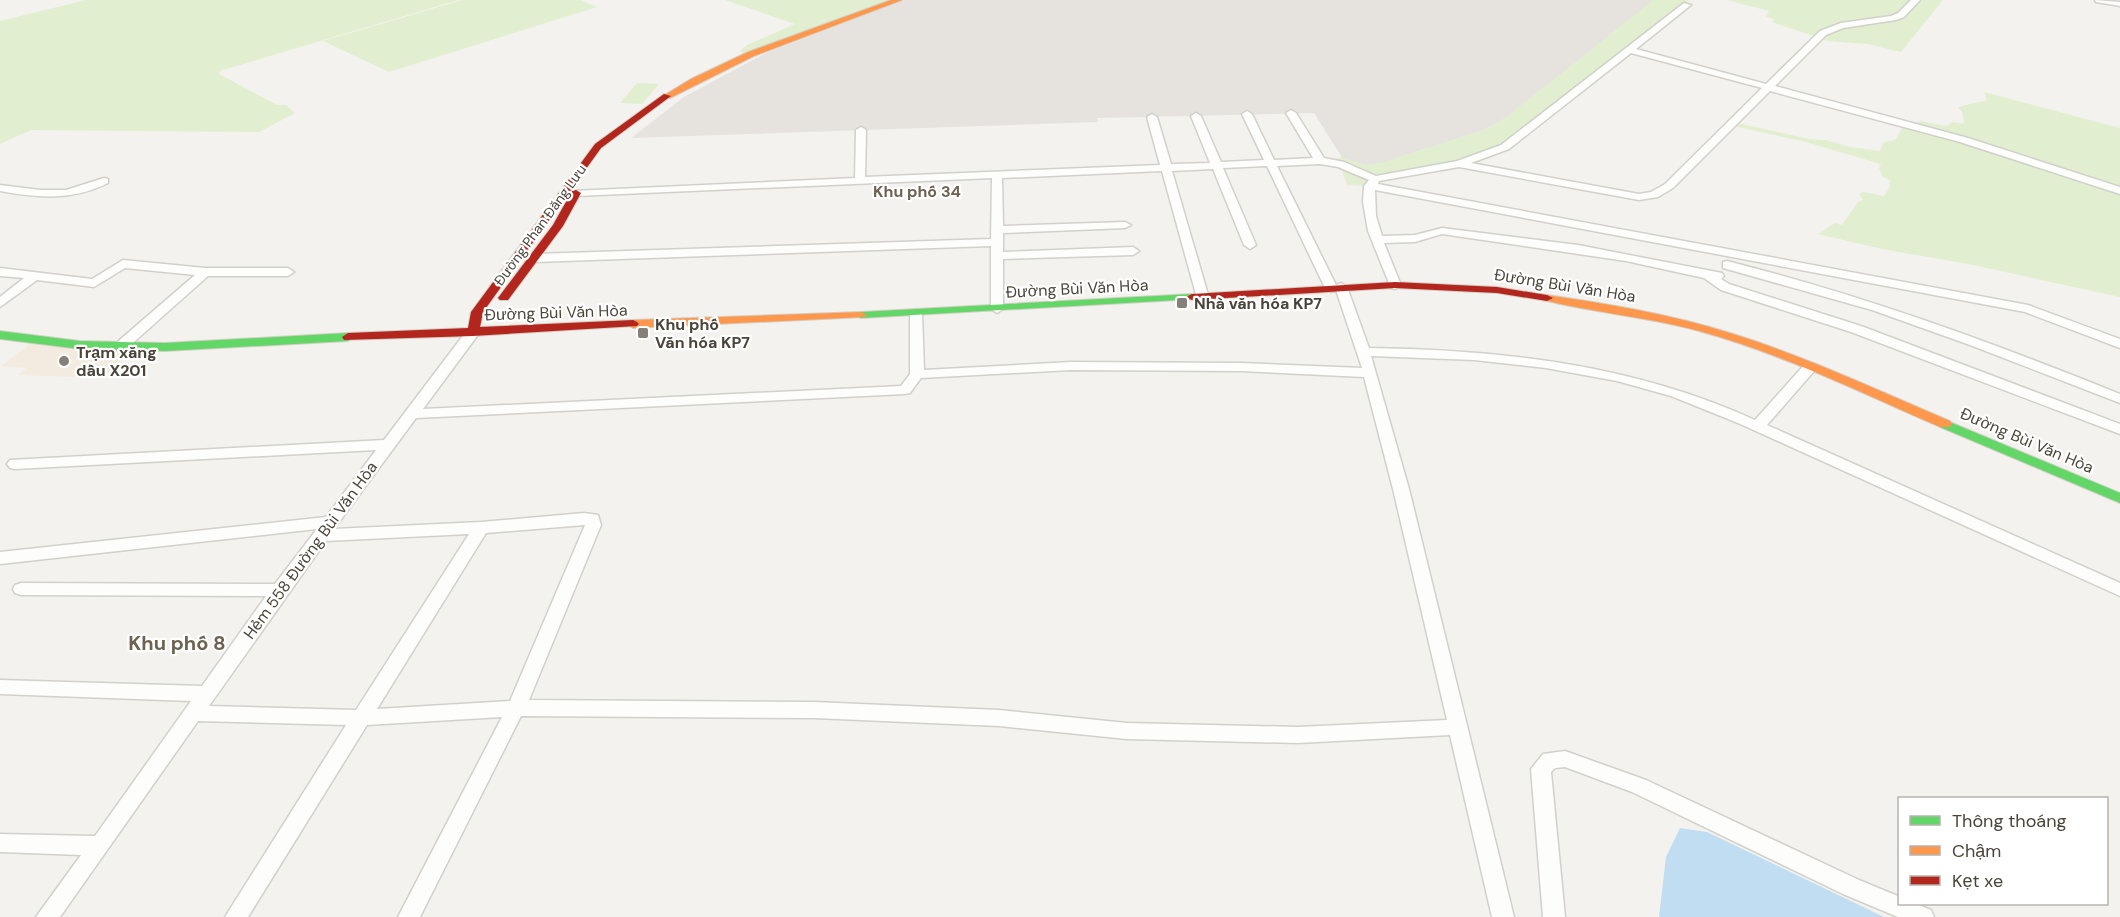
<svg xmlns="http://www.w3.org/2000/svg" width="2120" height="917" font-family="'DM Sans',sans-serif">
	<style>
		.commercial { fill: #f3ebdf }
		.industrial { fill: #e6e2de }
		.green { fill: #e1eecf }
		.water { fill: #c0ddf1 }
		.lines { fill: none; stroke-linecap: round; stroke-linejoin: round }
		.street-casing { stroke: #d2d0cb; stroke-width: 3 }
		.fast-casing { stroke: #d3cfc5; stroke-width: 2 }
		.slow-casing { stroke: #d3cfc5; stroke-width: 2 }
		.jam-casing { stroke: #d3cfc5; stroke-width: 2 }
		.street { fill: #fdfdfc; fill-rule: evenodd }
		.fast { fill: #63d668; fill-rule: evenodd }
		.slow { fill: #ff974d; fill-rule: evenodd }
		.jam { fill: #b3261e; fill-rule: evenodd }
		.poi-dot { fill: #868178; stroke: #fff; stroke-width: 2 }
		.labels { text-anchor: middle; stroke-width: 4.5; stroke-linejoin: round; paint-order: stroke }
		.far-street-label { font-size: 14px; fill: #4b4439; stroke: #fff }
		.far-quarter-label { font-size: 16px; font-weight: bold; fill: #6e6250; stroke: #fff }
		.street-label { font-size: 16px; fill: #4b4439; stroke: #fff }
		.poi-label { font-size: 16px; font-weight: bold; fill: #4b4439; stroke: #fff; text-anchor: start }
		.quarter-label { font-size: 20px; font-weight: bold; fill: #6e6250; stroke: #fff }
	</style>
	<rect width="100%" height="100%" fill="#f4f2ee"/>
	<path class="commercial" d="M 30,344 L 132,351 L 101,378 L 18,375 L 27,368 L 1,366 Z"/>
	<path class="industrial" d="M 904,0 L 1655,0 L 1504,119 L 1481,131 L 1381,163 L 1366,165 L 1343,159 L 1314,113 L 1097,118 L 1098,122 L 631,138 L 684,97 L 766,53 Z"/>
	<path class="green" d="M 86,0 L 458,0 L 220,71 L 219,74 L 277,105 L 286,105 L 295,113 L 259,132 L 31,130 L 0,144 L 0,21 Z
		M 462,0 L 580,0 L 597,7 L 389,72 L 323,41 Z
		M 725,0 L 893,0 L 745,54 L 740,51 L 747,45 L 795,24 Z
		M 1653,0 L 1689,0 L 1501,146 L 1456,163 L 1387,173 L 1375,177 L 1365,186 L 1347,185 L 1342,170 L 1344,163 L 1332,160 L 1342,157 L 1366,165 L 1381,163 L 1481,131 L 1504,119 Z
		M 1727,0 L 1943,0 L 1901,52 L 1867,44 L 1828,41 L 1772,22 L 1774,19 L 1766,17 L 1769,11 Z
		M 637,83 L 659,84 L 642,104 L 620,103 Z
		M 1984,92 L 2120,128 L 2120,297 L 1968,264 L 1882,249 L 1818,234 L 1835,223 L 1842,225 L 1858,202 L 1863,200 L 1859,194 L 1863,192 L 1884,196 L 1890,187 L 1890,180 L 1883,177 L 1879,168 L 1881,164 L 1802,141 L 1734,126 L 1737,123 L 1809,139 L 1826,140 L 1850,147 L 1880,151 L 1883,143 L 1895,140 L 1904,125 L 1921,121 L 1947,126 L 1953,122 L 1964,124 L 1963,113 L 1958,107 L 1987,100 Z"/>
	<path class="water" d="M 1680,828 L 1707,832 L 1884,917 L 1659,917 L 1666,857 Z"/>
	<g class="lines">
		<defs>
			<path id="street" d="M 1911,0 L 1920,0 L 1904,17 L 1896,20 L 1843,28 L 1826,35 L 1775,86 L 1968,138 L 2120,187 L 2120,194 L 1960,142 L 1770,91 L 1673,188 L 1658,197 L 1639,200 L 1459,167 L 1379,181 L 1378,184 L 2028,305 L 2120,339 L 2120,348 L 2025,312 L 1375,190 L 1376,216 L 1382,236 L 1415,235 L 1442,228 L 1578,245 L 1722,273 L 1724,276 L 1721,279 L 1729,284 L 1861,326 L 2120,424 L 2120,434 L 1851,332 L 1721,290 L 1704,278 L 1626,261 L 1442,234 L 1415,242 L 1384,243 L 1401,285 L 1395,289 L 1391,288 L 1368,231 L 1363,202 L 1364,186 L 1369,180 L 1338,167 L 1320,164 L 1277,166 L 1336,285 L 1341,283 L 1347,287 L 1369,348 C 1502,350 1632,364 1755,420 L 1805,364 L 1815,364 L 1817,367 L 1815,370 L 1767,425 L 2120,583 L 2120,596 L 1738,423 L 1671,396 L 1617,381 L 1546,368 L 1474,360 L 1371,356 L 1409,489 L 1514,917 L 1492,917 L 1450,735 L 1298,743 L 1127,739 L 999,726 L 814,718 L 521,716 L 420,917 L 398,917 L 502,717 L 367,725 L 248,917 L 225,917 L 346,725 L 198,721 L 60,917 L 36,917 L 81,855 L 0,852 L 0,834 L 95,836 L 191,701 L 0,694 L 0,680 L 202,686 L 266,596 L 21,595 L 15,593 L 13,589 L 15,585 L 21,583 L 275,584 L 317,529 L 0,564 L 0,552 L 326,517 L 376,450 L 15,469 L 10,468 L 7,464 L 10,460 L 384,440 L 468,329 L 473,328 L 480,332 L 423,409 L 901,386 L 910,374 L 910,313 L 916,309 L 922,313 L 924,370 L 1071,362 L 1241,363 L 1362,368 L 1336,290 L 1331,292 L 1325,288 L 1267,166 L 1223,168 L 1256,245 L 1250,249 L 1244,245 L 1213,169 L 1172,171 L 1209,298 L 1203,302 L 1197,298 L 1162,171 L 1002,178 L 1003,226 L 1125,222 L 1131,225 L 1125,228 L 1003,233 L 1003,252 L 1133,247 L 1139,251 L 1133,255 L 1003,259 L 1003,309 L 997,313 L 991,309 L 991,246 L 535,262 L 529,258 L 535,254 L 991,239 L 992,178 L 576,196 L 570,193 L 572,191 L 855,178 L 856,130 L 861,127 L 866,130 L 865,177 L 1160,165 L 1147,117 L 1152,114 L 1157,117 L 1171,164 L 1210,163 L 1191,116 L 1196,113 L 1201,116 L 1221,162 L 1264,160 L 1242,114 L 1247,111 L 1252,114 L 1274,160 L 1313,158 L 1286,113 L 1291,110 L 1296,113 L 1324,158 L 1344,162 L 1376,176 L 1457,161 L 1501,145 L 1684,3 L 1691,5 L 1636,49 L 1766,84 L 1820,31 L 1841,23 L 1891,16 L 1898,13 ZM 1631,53 L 1762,88 L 1665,184 L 1651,192 L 1639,194 L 1471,163 L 1509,149 ZM 1071,370 L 1241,371 L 1364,377 L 1393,489 L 1447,720 L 1298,727 L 1127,723 L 999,710 L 814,702 L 529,700 L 601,525 L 598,515 L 584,513 L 481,522 L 334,529 L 416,418 L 905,394 L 910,393 L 921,378 ZM 585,525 L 510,701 L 377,709 L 486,533 ZM 469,534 L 356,710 L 209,706 L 326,541 Z
				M 2095,0 L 2120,2 L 2120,6 L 2096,2 Z
				M 104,178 L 108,179 L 108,183 C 72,201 38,198 0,191 L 0,185 L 40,190 L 66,190 Z
				M 123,260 L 205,268 L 288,268 L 294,272 L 288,276 L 208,276 L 125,350 L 115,350 L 113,347 L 115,344 L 195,275 L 125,268 L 94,287 L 37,280 L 0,307 L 0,297 L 24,278 L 0,276 L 0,268 L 92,279 Z
				M 1727,261 C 1862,295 1991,342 2120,394 L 2120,403 L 1970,345 L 1872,310 L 1723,268 L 1723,262 Z
				M 1565,751 L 1646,780 L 1859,880 L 1900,897 L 1900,904 L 1916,904 L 1931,910 L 1934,917 L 1898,917 L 1843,894 L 1632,792 L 1565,767 L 1555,768 L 1551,772 L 1565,917 L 1543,917 L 1531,769 L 1543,754 Z"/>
			<path id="fast" d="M 1192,294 L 1196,295 L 1196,299 L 861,318 L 855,315 L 861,312 Z
				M 0,331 L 80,341 L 165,343 L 348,333 L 354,337 L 348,341 L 165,351 L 80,349 L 0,339 Z
				M 1945,420 L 2120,493 L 2120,503 L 1940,427 L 1938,424 L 1940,421 Z"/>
			<path id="slow" d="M 891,0 L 902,0 L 754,56 L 670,98 L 663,96 L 691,79 L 748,52 Z
				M 1547,295 C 1608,304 1670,314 1730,333 C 1805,356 1877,390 1950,421 L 1952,424 L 1950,427 L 1940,427 C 1861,393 1783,354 1699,331 C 1648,317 1595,313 1543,300 L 1543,296 Z
				M 861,312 L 867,315 L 865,317 L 633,328 L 627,324 L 633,320 Z"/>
			<path id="jam" d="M 664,94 L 671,96 L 601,148 L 483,312 L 480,327 L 633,320 L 637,322 L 639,324 L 637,326 L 473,336 L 344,340 L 342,337 L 348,333 L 468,328 L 471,312 L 595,144 Z
				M 576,190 L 581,193 L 563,226 L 508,300 L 500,300 L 498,298 L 553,225 L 572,191 Z
				M 1395,282 L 1497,287 L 1547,295 L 1553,298 L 1547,301 L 1497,293 L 1395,288 L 1192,300 L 1186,297 L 1192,294 Z"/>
		</defs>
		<use href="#street" class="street-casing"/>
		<use href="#fast" class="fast-casing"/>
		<use href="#slow" class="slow-casing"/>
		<use href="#jam" class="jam-casing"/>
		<use href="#street" class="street"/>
		<use href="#fast" class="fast"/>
		<use href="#slow" class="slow"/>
		<use href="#jam" class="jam"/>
	</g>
	<g class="poi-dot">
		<rect x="1176" y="297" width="12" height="12" rx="3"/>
		<rect x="637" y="327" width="12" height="12" rx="3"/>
		<circle cx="64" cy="361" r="6"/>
	</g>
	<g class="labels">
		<g class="far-street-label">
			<text transform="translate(540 225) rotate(-54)" y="5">Đường Phan Đăng Lưu</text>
		</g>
		<g class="far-quarter-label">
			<text x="917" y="197">Khu phố 34</text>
		</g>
		<g class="street-label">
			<text transform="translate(1565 285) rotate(9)" y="6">Đường Bùi Văn Hòa</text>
			<text transform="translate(1077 288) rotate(-3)" y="6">Đường Bùi Văn Hòa</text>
			<text transform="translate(556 312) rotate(-2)" y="6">Đường Bùi Văn Hòa</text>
			<text transform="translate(2027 440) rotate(23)" y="6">Đường Bùi Văn Hòa</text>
			<text transform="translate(310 550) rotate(-54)" y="6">Hẻm 558 Đường Bùi Văn Hòa</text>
		</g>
		<g class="poi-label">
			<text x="1194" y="309">Nhà văn hóa KP7</text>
			<text x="655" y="330">Khu phố<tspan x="655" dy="18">Văn hóa KP7</tspan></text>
			<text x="76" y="358">Trạm xăng<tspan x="76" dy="18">dầu X201</tspan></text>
		</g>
		<g class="quarter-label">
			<text x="177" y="650">Khu phố 8</text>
		</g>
	</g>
	<rect x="1898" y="797" width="210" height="108" fill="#ffffff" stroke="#b7b4b0" stroke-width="1.5"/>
	<rect x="1910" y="816" width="30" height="9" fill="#63d668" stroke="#b7b4b0" stroke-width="1.5"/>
	<text x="1952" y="827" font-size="18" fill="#4b4439">Thông thoáng</text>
	<rect x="1910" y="846" width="30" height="9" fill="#ff974d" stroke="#b7b4b0" stroke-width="1.5"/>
	<text x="1952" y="857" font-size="18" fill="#4b4439">Chậm</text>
	<rect x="1910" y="876" width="30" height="9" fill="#b3261e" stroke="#b7b4b0" stroke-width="1.5"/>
	<text x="1952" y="887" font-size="18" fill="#4b4439">Kẹt xe</text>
</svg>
